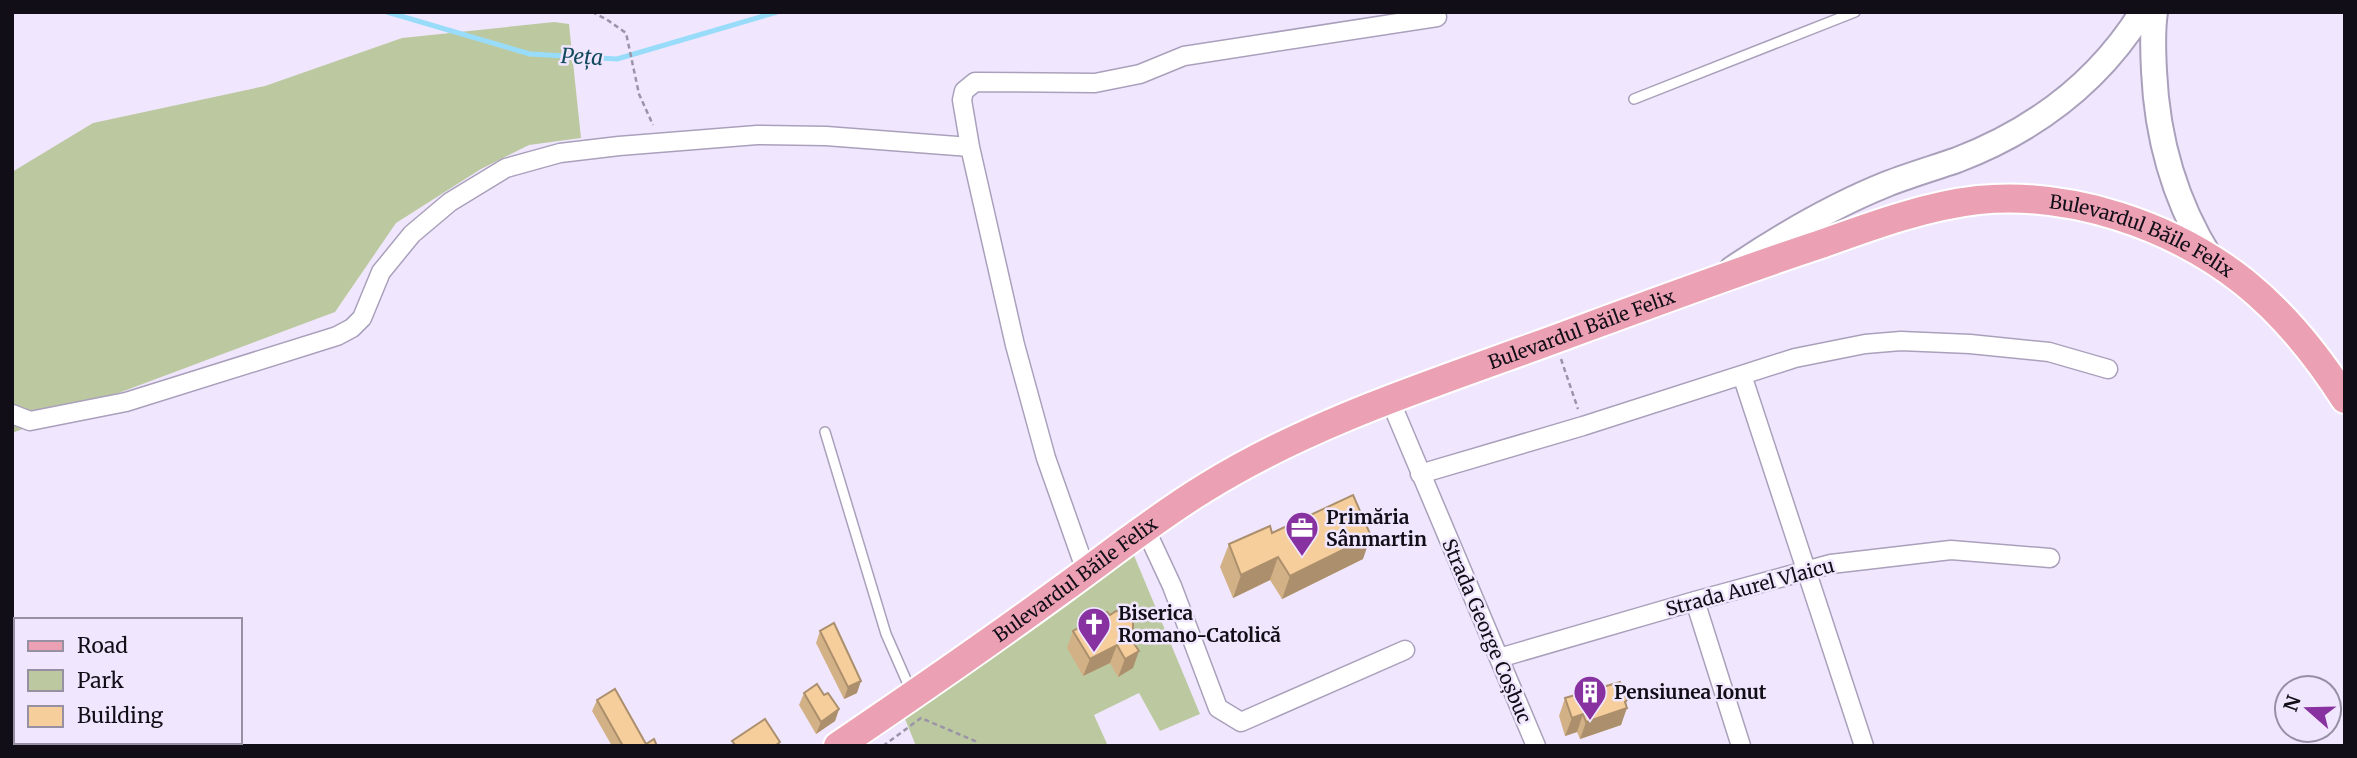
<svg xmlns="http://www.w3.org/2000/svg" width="2357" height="758" font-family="Merriweather,serif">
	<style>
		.green { fill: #bcc9a0 }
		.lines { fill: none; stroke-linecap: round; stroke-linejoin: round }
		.stream { stroke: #99dcf9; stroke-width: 5 }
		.lane-casing { stroke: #aaa0bb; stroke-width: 12 }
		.street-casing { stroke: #aaa0bb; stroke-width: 21 }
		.secondary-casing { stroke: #aaa0bb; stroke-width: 28 }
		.primary-casing { stroke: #fff; stroke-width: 32 }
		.path { stroke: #9b94a7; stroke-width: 2.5; stroke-dasharray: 5 3.5; stroke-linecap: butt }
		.lane { stroke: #fff; stroke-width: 9 }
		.street { stroke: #fff; stroke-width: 18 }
		.secondary { stroke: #fff; stroke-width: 24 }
		.primary { stroke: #eba0b3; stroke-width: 28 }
		.wall { fill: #d3b186 }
		.shaded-wall { fill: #ac906d }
		.building { fill: #f5ce9c; stroke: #ac906d; stroke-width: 2 }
		.labels { text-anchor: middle; stroke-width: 5; stroke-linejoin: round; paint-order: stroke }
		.street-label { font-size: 19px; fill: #120e18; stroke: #f0e7ff }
		.poi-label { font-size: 19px; font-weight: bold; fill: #120e18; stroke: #f0e7ff; text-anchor: start }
		.water-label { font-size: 21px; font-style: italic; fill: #11495d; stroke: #f0e7ff }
	</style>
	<rect width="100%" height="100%" fill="#f0e7ff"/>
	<path class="green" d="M 554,22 L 569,24 L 581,138 L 529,145 L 481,169 L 396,223 L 335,312 L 12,433 L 12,172 L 93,123 L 265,86 L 402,38 Z
		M 1133,553 L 1200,714 L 1160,731 L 1139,693 L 1094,715 L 1108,746 L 916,746 L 905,719 Z"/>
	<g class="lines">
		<path class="stream" d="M 387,12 L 530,54 L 617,59 L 777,12"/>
		<defs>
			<path id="lane" d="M 1634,99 L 1855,12
				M 825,432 L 886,634 L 911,691"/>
			<path id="street" d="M 1742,375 L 1864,746
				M 1390,400 L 1536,746
				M 12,414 L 30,421 L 126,402 L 337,336 L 352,328 L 362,318 L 381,272 L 412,234 L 450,202 L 506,168 L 560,153 L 619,146 L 757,135 L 826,136 L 970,147
				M 1420,474 L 1583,426 L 1795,358 L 1865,344 L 1901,341 L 1970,344 L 2049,352 L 2108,369
				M 1145,528 L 1172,586 L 1218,708 L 1241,722 L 1405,650
				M 1086,571 L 1046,458 L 1015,345 L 970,147 L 962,100 L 964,91 L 975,82 L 1095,83 L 1140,74 L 1184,56 L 1437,17
				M 1695,601 L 1741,746
				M 1499,658 L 1695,601 L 1831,564 L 1951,550 L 2050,558"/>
			<path id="secondary" d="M 2155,12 C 2152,31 2153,52 2154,71 C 2157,138 2175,202 2211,259
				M 1732,269 C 1781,236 1832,206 1887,184 C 1910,175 1934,168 1957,160 C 2035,130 2098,83 2142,12"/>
			<g id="primary">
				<path id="s1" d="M 838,746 C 915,694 990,642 1064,588 C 1111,554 1156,518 1205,488 C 1319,417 1452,378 1577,331 C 1658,301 1739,271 1821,244 C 1871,226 1925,206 1978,200 C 2070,191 2172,225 2244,282 C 2285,315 2317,355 2345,399"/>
			</g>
		</defs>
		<use href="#lane" class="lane-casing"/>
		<use href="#street" class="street-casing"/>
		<use href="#secondary" class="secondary-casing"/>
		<use href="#primary" class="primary-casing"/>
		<path class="path" d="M 592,12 L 606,19 L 626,33 L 639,94 L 653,125
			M 1561,359 L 1578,409
			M 883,746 L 921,718 L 975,741 L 977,746"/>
		<use href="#lane" class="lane"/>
		<use href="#street" class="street"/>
		<use href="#secondary" class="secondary"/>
		<use href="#primary" class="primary"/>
	</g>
	<path class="wall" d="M 1272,533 L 1363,559 L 1282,599 L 1270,580 L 1233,598 L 1220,567 L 1229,544 Z
		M 1110,615 L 1130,637 L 1133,668 L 1118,677 L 1110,663 L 1083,676 L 1067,648 L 1073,631 Z
		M 820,631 L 857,693 L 844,699 L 816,643 Z
		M 804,693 L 824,695 L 839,709 L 835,721 L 816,734 L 799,705 Z
		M 1565,698 L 1626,704 L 1621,725 L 1580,739 L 1577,732 L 1565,736 L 1559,716 Z
		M 597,700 L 646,744 L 657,746 L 612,746 L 592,711 Z"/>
	<path class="shaded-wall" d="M 1371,536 L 1363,559 L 1282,599 L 1290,576 Z
		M 1278,557 L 1270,580 L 1233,598 L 1241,575 Z
		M 1117,645 L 1110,663 L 1083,676 L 1090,659 Z
		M 1139,651 L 1133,668 L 1118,677 L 1125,659 Z
		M 861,681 L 857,693 L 844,699 L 848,687 Z
		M 1627,700 L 1624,709 L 1627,708 L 1621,725 L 1580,739 L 1586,722 Z
		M 839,709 L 835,721 L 816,734 L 821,722 Z
		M 1583,714 L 1577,732 L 1565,736 L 1572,718 Z"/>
	<path class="building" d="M 1353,495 L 1371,536 L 1290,576 L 1278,557 L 1241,575 L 1229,544 L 1270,526 L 1272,533 Z
		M 1116,611 L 1125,612 L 1133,622 L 1133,628 L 1129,636 L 1139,651 L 1125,659 L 1117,645 L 1090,659 L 1073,631 L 1107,612 L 1110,615 Z
		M 834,623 L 861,681 L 848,687 L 820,631 Z
		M 1620,682 L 1627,700 L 1625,702 L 1627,708 L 1586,722 L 1583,714 L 1572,718 L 1565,698 Z
		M 817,684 L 824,695 L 828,693 L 839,709 L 821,722 L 804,693 Z
		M 615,689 L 646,744 L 654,739 L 657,746 L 623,746 L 597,700 Z
		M 765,719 L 780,742 L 775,746 L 736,746 L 732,741 Z
		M 67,742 L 83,742 L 84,746 L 60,746 Z"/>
	<defs>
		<symbol id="office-pin" viewBox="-11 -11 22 30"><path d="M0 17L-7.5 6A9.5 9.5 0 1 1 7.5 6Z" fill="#8732a0" stroke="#f0e7ff"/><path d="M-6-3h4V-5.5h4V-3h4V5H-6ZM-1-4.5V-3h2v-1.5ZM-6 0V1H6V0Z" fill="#fff"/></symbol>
		<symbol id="church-pin" viewBox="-11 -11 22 30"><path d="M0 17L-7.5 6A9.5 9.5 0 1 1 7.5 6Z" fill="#8732a0" stroke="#f0e7ff"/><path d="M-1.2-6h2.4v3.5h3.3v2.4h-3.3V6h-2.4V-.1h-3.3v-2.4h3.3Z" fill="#fff"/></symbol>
		<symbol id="building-pin" viewBox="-11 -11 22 30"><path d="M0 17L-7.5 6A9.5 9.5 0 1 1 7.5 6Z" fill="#8732a0" stroke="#f0e7ff"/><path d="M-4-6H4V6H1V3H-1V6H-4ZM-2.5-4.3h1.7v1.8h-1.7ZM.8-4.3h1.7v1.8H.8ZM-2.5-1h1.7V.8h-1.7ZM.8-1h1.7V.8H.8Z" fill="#fff"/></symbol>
	</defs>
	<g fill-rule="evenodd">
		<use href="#office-pin" x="1283" y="509" width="38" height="52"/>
		<use href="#church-pin" x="1075" y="605" width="38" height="52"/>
		<use href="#building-pin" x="1571" y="673" width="38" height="52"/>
	</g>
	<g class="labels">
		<g class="street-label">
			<text dy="7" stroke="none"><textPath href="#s1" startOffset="1446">Bulevardul Băile Felix</textPath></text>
			<text dy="7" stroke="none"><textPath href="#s1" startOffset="858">Bulevardul Băile Felix</textPath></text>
			<text dy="7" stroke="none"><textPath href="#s1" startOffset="290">Bulevardul Băile Felix</textPath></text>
			<text transform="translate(1750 587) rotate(-15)" y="7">Strada Aurel Vlaicu</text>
			<text transform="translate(1487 631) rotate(67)" y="7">Strada George Coșbuc</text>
		</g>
		<g class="poi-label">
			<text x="1326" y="524">Primăria<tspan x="1326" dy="22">Sânmartin</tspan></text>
			<text x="1118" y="620">Biserica<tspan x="1118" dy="22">Romano-Catolică</tspan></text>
			<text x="1614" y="699">Pensiunea Ionut</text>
		</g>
		<g class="water-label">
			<text transform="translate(582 57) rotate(3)" y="7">Peța</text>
		</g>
	</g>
	<rect width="2357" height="758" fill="none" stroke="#120e18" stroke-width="28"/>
	<rect x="14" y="618" width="228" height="126" fill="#f0e7ff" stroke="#9790a3" stroke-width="2"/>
	<rect x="28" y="641" width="35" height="10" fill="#eba0b3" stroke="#9790a3" stroke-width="2"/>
	<text x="77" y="653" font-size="21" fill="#120e18">Road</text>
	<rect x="28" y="670" width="35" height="21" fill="#bcc9a0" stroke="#9790a3" stroke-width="2"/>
	<text x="77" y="688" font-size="21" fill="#120e18">Park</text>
	<rect x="28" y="706" width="35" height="21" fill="#f5ce9c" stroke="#9790a3" stroke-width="2"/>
	<text x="77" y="723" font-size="21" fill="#120e18">Building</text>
	<g transform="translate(2308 709) rotate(290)"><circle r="33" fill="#f0e7ff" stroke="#9790a3" stroke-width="2"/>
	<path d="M0-5L12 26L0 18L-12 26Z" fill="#8732a0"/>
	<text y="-10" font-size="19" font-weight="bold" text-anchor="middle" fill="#120e18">N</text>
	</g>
</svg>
